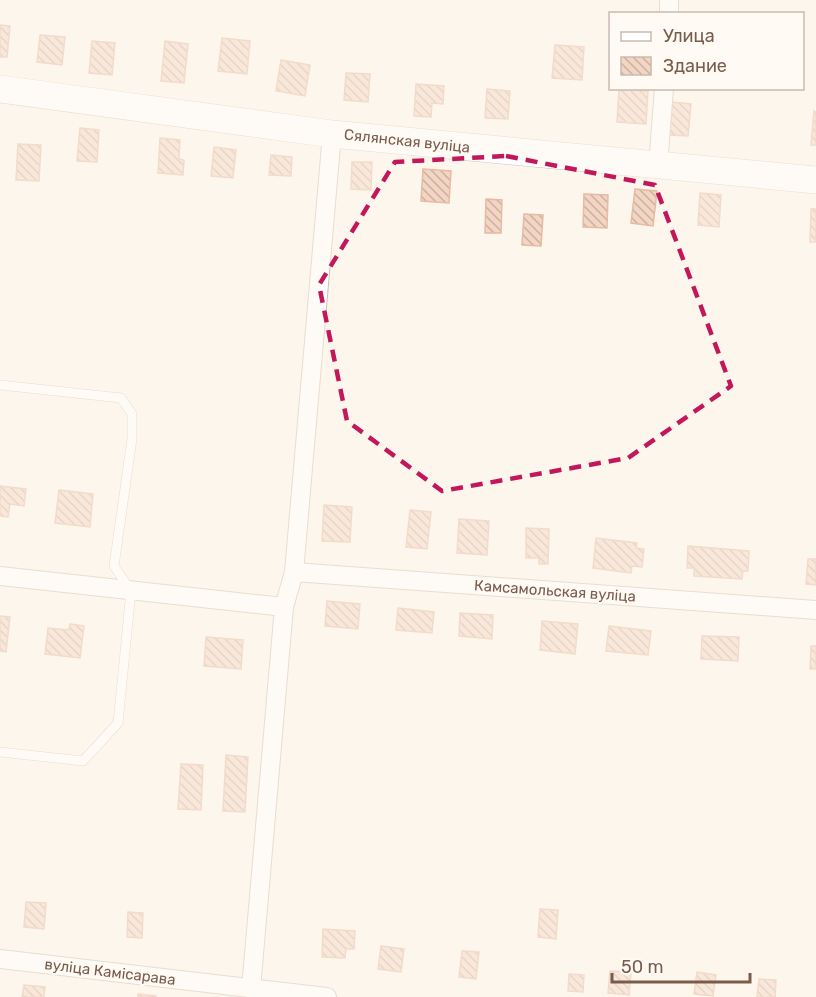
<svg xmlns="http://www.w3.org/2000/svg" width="816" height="997" font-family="Rubik,sans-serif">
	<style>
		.building { fill: url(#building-back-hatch); stroke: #e6bba3; stroke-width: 1.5 }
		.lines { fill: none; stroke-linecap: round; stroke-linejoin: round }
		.lane-casing { stroke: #d1beb0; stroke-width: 10 }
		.street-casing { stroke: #d1beb0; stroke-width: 20 }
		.secondary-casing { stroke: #d6c0b0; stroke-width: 28 }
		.lane { stroke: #fff; stroke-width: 9 }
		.street { stroke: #fff; stroke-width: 18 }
		.secondary { stroke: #fff; stroke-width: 27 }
		.marked { fill: none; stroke: #c2185b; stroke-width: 4.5; stroke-dasharray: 12 8; stroke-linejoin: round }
		.labels { text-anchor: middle; stroke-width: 4.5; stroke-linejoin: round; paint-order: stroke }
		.street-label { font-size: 15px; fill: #7a5c4d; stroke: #fffaf3 }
	</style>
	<defs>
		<pattern id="building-back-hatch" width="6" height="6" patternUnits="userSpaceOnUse" patternTransform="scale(1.5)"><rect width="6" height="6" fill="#f3d5c3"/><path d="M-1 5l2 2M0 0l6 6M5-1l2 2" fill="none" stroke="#cab0a1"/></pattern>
	</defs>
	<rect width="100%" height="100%" fill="#fdf6ec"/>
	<path class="building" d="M 0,25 L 10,26 L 7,57 L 0,57 Z
		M 40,35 L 65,37 L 62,65 L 37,62 Z
		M 222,38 L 250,41 L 247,74 L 218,71 Z
		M 92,41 L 115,43 L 112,75 L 89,73 Z
		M 165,41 L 188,44 L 184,83 L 161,81 Z
		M 555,45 L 584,47 L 582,80 L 552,78 Z
		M 281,60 L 310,65 L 305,96 L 276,91 Z
		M 346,73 L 370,74 L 368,102 L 344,100 Z
		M 416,84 L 444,86 L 443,104 L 432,103 L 431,117 L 414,116 Z
		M 487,89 L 510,91 L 508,119 L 485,118 Z
		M 619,89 L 648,91 L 646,124 L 617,122 Z
		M 672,102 L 691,104 L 688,136 L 669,135 Z
		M 814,111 L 816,112 L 816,145 L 811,145 Z
		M 80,128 L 99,130 L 97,162 L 77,161 Z
		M 160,138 L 180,140 L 179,159 L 184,160 L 183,175 L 158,173 Z
		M 18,144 L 41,145 L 39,181 L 16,180 Z
		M 214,147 L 236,150 L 233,178 L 211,176 Z
		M 271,155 L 292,157 L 291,176 L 269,175 Z
		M 352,162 L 372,162 L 371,190 L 351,189 Z
		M 423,169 L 451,171 L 449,203 L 421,201 Z
		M 635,189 L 657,191 L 653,226 L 631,223 Z
		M 700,193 L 721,195 L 719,227 L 698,225 Z
		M 584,194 L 608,195 L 607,228 L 583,227 Z
		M 486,199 L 502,200 L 501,233 L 485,233 Z
		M 811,209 L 816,209 L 816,242 L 810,242 Z
		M 524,214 L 543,215 L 541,246 L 522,245 Z
		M 0,486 L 26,489 L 24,506 L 10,504 L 8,517 L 0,516 Z
		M 59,490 L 93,494 L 90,527 L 55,523 Z
		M 324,505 L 352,507 L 350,542 L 322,541 Z
		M 410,510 L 431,512 L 427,549 L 406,547 Z
		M 459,519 L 489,521 L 487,555 L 457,553 Z
		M 526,528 L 549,529 L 548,564 L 539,564 L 539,558 L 526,558 Z
		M 596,538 L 637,543 L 636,548 L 644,549 L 642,567 L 632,566 L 631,573 L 593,568 Z
		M 688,546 L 749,551 L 748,571 L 743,571 L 742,579 L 694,576 L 694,568 L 687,568 Z
		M 808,559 L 816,559 L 816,585 L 806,584 Z
		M 327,601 L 360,604 L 358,629 L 325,626 Z
		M 398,608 L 434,612 L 432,633 L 396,630 Z
		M 460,613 L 493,615 L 492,639 L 459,636 Z
		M 0,616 L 10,617 L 6,652 L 0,651 Z
		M 542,621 L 578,624 L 575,654 L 540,650 Z
		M 70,624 L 84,626 L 80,658 L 45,654 L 48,628 L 69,630 Z
		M 609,626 L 651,631 L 648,655 L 606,651 Z
		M 702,636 L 739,637 L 738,661 L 701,659 Z
		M 206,637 L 243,640 L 241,669 L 204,666 Z
		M 811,646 L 816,646 L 816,669 L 810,669 Z
		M 226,755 L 248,757 L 245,812 L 223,811 Z
		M 181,764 L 203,765 L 201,810 L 178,809 Z
		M 26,902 L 46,903 L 44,929 L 24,927 Z
		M 540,909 L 558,910 L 556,939 L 538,937 Z
		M 128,912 L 143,913 L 142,938 L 127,937 Z
		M 323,929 L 355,931 L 354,949 L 346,949 L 345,958 L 322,957 Z
		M 381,946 L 404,949 L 401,972 L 378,969 Z
		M 462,951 L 479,952 L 476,979 L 459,977 Z
		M 610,971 L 631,972 L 629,995 L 608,993 Z
		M 697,972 L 716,975 L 713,996 L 694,994 Z
		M 569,974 L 584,975 L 583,992 L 568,991 Z
		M 759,979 L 776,980 L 775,997 L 757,997 Z
		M 24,985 L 45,987 L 44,997 L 22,997 Z
		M 138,994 L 156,996 L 156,997 L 138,997 Z"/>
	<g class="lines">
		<defs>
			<path id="lane" d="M 0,385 L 121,398 L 132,414 L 132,439 L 114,566 L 131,591 L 118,723 L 83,761 L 0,752"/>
			<path id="street" d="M 669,14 L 669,0
				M 658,166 L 664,88
				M 294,572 L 816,610
				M 0,576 L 284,607
				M 0,959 L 327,997
				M 251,989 L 284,607 L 294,572 L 332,134"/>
			<path id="secondary" d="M 0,89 L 332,134 L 816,180"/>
		</defs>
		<use href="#lane" class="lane-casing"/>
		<use href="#street" class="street-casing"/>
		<use href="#secondary" class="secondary-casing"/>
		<use href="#lane" class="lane"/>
		<use href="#street" class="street"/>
		<use href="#secondary" class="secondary"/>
	</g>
	<path d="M0 0H816V997H0ZM 506,156 L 655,185 L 731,386 L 628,458 L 442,491 L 347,421 L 319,285 L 395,162 Z" fill="#fdf6ec" fill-opacity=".55" fill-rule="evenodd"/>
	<path class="marked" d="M 506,156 L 655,185 L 731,386 L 628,458 L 442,491 L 347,421 L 319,285 L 395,162 Z"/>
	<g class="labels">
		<g class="street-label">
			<text transform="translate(407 141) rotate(6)" y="5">Сялянская вуліца</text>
			<text transform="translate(555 591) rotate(4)" y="5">Камсамольская вуліца</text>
			<text transform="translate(110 972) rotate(7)" y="5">вуліца Камісарава</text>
		</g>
	</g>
	<rect x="609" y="12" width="195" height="78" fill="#fffaf3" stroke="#cabbb1" stroke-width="1.5"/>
	<rect x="621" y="32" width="30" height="9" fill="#ffffff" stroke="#cabbb1" stroke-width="1.5"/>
	<text x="663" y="42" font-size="18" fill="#7a5c4d">Улица</text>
	<rect x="621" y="57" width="30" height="18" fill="url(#building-back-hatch)" stroke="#cabbb1" stroke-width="1.5"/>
	<text x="663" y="72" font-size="18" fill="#7a5c4d">Здание</text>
	<path d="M612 973v9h138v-9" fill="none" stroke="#7a5c4d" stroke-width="3"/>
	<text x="621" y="973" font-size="18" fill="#7a5c4d" stroke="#fffaf3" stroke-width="4.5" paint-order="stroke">50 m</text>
</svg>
